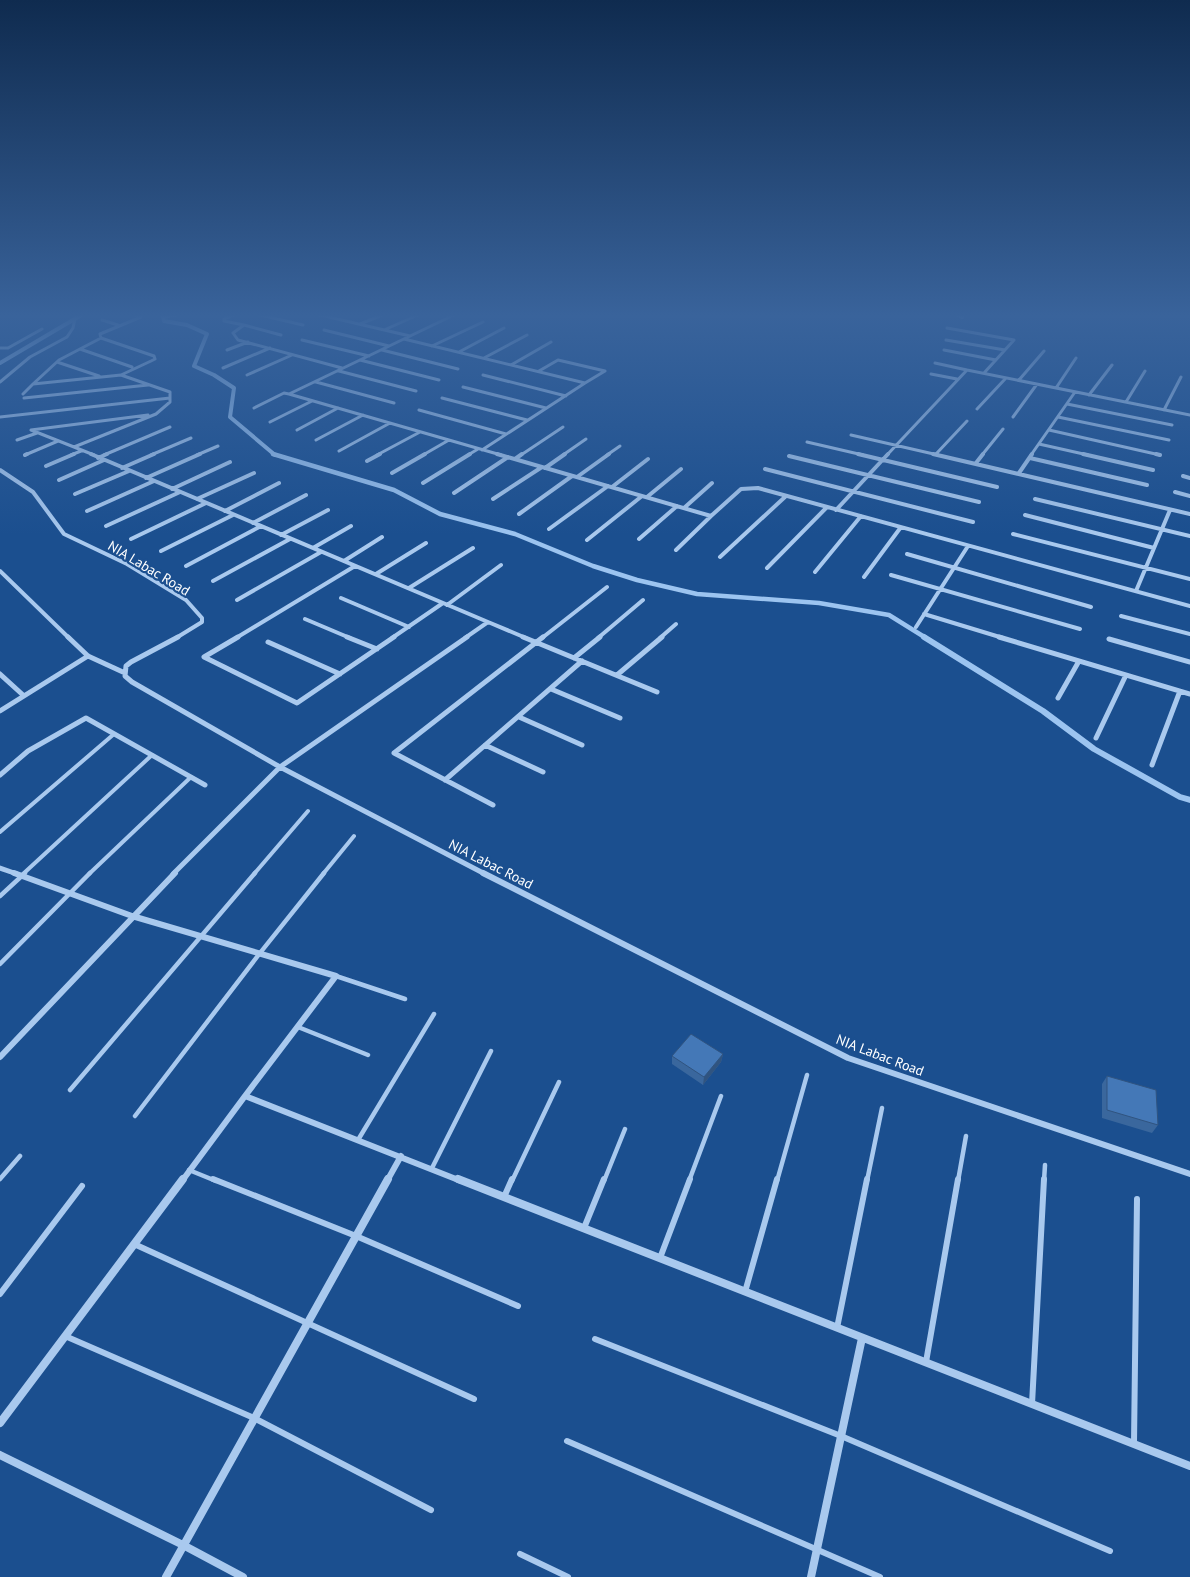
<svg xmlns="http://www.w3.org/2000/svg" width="1190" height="1577" font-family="'PT Sans',sans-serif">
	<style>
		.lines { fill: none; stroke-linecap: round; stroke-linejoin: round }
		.stream-far2 { stroke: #9cc4f0; stroke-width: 4 }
		.stream-far1 { stroke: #9cc4f0; stroke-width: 4.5 }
		.stream { stroke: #9cc4f0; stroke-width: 6 }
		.lane-far2 { stroke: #a9c9ee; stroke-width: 4 }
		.lane-far1 { stroke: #a9c9ee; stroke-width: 4.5 }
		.lane { stroke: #a9c9ee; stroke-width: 6 }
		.street-far4 { stroke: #a9c9ee; stroke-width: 3 }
		.street-far3 { stroke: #a9c9ee; stroke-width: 4 }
		.street-far2 { stroke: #a9c9ee; stroke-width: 5 }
		.street-far1 { stroke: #a9c9ee; stroke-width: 6 }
		.street { stroke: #a9c9ee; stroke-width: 8 }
		.wall { fill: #3a679d }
		.shaded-wall { fill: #305480 }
		.building { fill: #4478b7; stroke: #305480 }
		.labels { text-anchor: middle; stroke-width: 4.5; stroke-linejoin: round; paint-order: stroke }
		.street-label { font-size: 14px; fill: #fff; stroke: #1b4f8f }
	</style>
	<rect width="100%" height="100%" fill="#1b4f8f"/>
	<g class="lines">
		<path class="stream-far2" d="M 178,314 L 163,317 L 164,321 L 187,325 L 207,334 L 194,366 L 214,375 L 234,388 L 230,417 L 275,455
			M 956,314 L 962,317
			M 0,363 L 83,314"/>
		<path class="stream-far1" d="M 273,454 L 394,490 L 440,514 L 515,534 L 593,566 L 637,580 L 697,594 L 819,603 L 889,615 L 926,638"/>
		<path class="stream" d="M 924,637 L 1043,711 L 1094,749 L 1180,797 L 1190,800"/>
		<path class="lane-far2" d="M 0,832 L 114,734
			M 23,874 L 152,755
			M 89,874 L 191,777
			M 254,874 L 308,811
			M 323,874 L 354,836"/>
		<path class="lane-far1" d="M 0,896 L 25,873
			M 0,964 L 90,873
			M 336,976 L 405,999
			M 298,1027 L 368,1055
			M 70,1090 L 255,873
			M 135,1116 L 260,953 L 324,873
			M 358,1140 L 434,1014
			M 432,1168 L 491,1051
			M 189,1170 L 216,1181
			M 0,1179 L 20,1156
			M 512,1181 L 559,1082
			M 604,1181 L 625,1129
			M 689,1181 L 721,1096
			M 777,1181 L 807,1075
			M 867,1181 L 882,1108
			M 958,1181 L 966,1136
			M 1044,1181 L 1045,1165"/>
		<path class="lane" d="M 213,1179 L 356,1236 L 518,1306
			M 504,1197 L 512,1179
			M 584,1228 L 604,1179
			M 134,1244 L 474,1399
			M 660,1258 L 690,1179
			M 745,1292 L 777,1179
			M 0,1294 L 82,1186
			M 837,1328 L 867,1179
			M 65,1336 L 254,1418 L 431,1510
			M 595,1339 L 841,1436 L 1110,1551
			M 926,1362 L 958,1179
			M 1032,1404 L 1044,1179
			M 567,1441 L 880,1577
			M 1134,1444 L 1137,1199
			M 520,1554 L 568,1577"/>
		<path class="street-far4" d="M 236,314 L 224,319 L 224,321 L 244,325 L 233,333 L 238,340 L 342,368
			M 256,314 L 303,325
			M 316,314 L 410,336
			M 456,314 L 289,394 L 501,455
			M 102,320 L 118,325
			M 360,324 L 385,314
			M 244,325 L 281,335
			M 947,328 L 1014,340 L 984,373
			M 324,330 L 389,346
			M 384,330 L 420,314
			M 101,338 L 59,360 L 33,384 L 121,375
			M 404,339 L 585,383 L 482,450
			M 302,340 L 369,356
			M 946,340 L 1005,350
			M 432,346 L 483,322
			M 0,348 L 8,348 L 42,329
			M 80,349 L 132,367
			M 227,350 L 248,342
			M 382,350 L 458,369
			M 944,350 L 996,360
			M 459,352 L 504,328
			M 484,358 L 527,335
			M 360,360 L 439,380
			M 57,362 L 99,376
			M 935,363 L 967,370
			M 511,365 L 551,342
			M 223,368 L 270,348
			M 339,371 L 416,391
			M 539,371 L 558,360 L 605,371
			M 931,374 L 957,379
			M 247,375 L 292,355
			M 483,375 L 566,396
			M 1019,380 L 1044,351
			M 0,382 L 30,357 L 67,337 L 73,328 L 76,314
			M 316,382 L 394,403
			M 585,383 L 605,371
			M 463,387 L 546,408
			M 1056,388 L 1076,358
			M 23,394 L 33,384
			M 1089,395 L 1112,365
			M 24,398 L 148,385
			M 442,398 L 527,420
			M 1126,402 L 1145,371
			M 1067,404 L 1172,425
			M 254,408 L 284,393 L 289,394
			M 977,409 L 1006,378
			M 419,410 L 506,434
			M 1164,410 L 1181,377
			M 0,417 L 170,398
			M 1013,417 L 1037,384
			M 1058,417 L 1169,440
			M 270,422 L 312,401
			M 297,430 L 338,408
			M 1049,430 L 1160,455
			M 851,435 L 938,455
			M 17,440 L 37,433
			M 316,440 L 363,415
			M 807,442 L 863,455
			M 1039,444 L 1088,455
			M 74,447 L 31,430 L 148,415
			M 339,451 L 390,423
			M 936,454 L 967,421
			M 25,455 L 58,441
			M 71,455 L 81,451
			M 94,455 L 74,447 L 156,414 L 170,402 L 170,392 L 121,375 L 151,361 L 155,359 L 154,356 L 101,338 L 100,334 L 141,317 L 132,314
			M 104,455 L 170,427
			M 151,455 L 191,438
			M 197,455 L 218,446
			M 377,455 L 420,432
			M 423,455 L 449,440
			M 468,455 L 478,449
			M 521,455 L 563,427
			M 563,455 L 586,439
			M 607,455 L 620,446
			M 887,455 L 967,370 L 1190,415
			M 982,455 L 1003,429
			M 1031,455 L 1075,392"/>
		<path class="street-far3" d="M 91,454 L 488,622 L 465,638
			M 497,454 L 711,516 L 741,489 L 758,488 L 1190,606
			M 858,454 L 997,487
			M 933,454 L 1190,514
			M 1083,454 L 1153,470
			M 1156,454 L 1160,455
			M 25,455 L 27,454
			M 789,456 L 979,502
			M 98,458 L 107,454
			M 1030,458 L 1147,485
			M 515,459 L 522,454
			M 367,461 L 380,454
			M 976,463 L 983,454
			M 46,466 L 74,454
			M 122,468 L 154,454
			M 545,468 L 565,454
			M 765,469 L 973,522
			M 0,470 L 33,492 L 64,534 L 127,564 L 186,600 L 202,618 L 202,622 L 176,638
			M 392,473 L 425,454
			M 1019,473 L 1032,454
			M 1183,476 L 1190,478
			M 577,477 L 609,454
			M 146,478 L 200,454
			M 59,480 L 104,460
			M 423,483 L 470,454
			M 612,487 L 648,459
			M 172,489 L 230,462
			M 1175,492 L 1190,496
			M 454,493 L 508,457
			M 75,494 L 129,471
			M 647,497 L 681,469
			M 197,499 L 254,473
			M 493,499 L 542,467
			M 1035,499 L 1190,536
			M 684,508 L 712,483
			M 836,510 L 888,454
			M 87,511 L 154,481
			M 225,511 L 279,483
			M 519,514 L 572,476
			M 1025,515 L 1154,548
			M 253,523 L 306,495
			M 106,526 L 180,492
			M 549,529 L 608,486
			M 1013,534 L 1190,579
			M 281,535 L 328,510
			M 131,539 L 206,503
			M 639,539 L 677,506
			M 587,540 L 642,496
			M 313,548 L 351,526
			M 676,550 L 711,516
			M 161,551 L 233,515
			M 907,554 L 1091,607
			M 720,557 L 786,496
			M 344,561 L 382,537
			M 186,566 L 261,526
			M 767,568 L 827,507
			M 0,571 L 69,638
			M 815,572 L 861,516
			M 376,574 L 426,543
			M 891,575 L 1080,629
			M 864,577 L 901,527
			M 213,581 L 290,539
			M 409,588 L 473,548
			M 1136,591 L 1170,510
			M 341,598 L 409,627
			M 237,600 L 321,552
			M 447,605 L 501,565
			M 924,614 L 1003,638
			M 1121,616 L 1190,634
			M 305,619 L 350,638
			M 488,622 L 526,638
			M 916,627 L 968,546
			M 236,638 L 355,566
			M 392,638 L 443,603
			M 542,638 L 607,587
			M 598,638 L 643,600
			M 660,638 L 676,624"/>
		<path class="street-far2" d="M 68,637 L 88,656 L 125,673
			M 178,637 L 131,662 L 126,666 L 125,676 L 132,682 L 280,767 L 485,874
			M 238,637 L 204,657 L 297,703 L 394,637
			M 347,637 L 377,649
			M 523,637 L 657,692
			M 999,637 L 1190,694
			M 1109,639 L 1190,662
			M 268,642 L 340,674
			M 574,658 L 600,637
			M 0,674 L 23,695
			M 617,675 L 662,637
			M 551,689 L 620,718
			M 1058,698 L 1079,661
			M 0,711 L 88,656
			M 519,717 L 582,745
			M 1096,738 L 1126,675
			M 485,745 L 543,772
			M 1152,765 L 1180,691
			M 0,775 L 28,751 L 86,718 L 205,785
			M 445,780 L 582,661
			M 493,805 L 394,753 L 543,637
			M 0,868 L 17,874
			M 173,874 L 280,767 L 467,637"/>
		<path class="street-far1" d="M 14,873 L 132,916 L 336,976 L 245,1096 L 461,1181
			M 483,873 L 848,1058 L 1190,1174
			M 0,1057 L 175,873
			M 182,1181 L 245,1096
			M 387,1181 L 401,1156"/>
		<path class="street" d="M 458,1179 L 1190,1466
			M 0,1423 L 183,1179
			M 0,1455 L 183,1545 L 243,1577
			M 166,1577 L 388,1179
			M 811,1577 L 862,1338"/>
	</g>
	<path class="wall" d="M 723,1054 L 721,1062 L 703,1085 L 672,1064 L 672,1056 Z
		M 1107,1076 L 1158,1125 L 1152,1133 L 1102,1118 L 1102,1084 Z"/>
	<path class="shaded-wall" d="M 54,314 L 70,314 L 68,318 L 56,319 Z
		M 723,1054 L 721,1062 L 703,1085 L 704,1077 Z"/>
	<path class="building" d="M 691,1034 L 723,1054 L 704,1077 L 672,1056 Z
		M 1107,1076 L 1156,1090 L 1158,1125 L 1107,1110 Z"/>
	<linearGradient id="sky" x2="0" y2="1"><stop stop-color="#0f2b4f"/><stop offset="0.59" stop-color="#39639b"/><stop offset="1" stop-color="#39639b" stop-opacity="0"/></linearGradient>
	<rect width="1190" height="535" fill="url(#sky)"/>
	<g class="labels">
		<g class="street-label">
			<text transform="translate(149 568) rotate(31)" y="5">NIA Labac Road</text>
			<text transform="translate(491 864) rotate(27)" y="5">NIA Labac Road</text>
			<text transform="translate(880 1055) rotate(21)" y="5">NIA Labac Road</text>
		</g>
	</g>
</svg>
